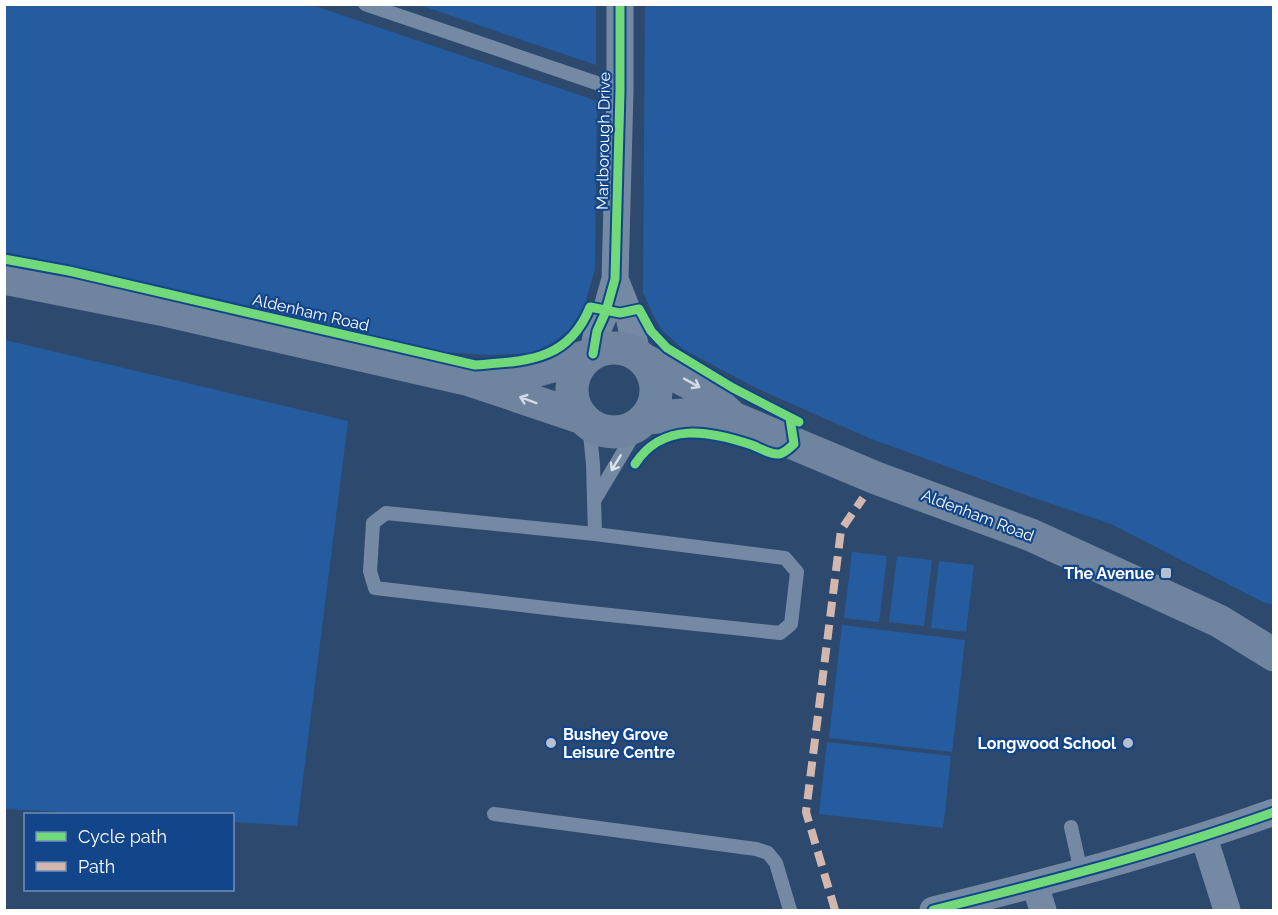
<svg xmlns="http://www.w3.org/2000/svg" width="1278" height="915" font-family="Raleway,sans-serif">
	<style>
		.green { fill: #255ca0 }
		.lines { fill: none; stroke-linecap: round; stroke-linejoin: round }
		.lane { stroke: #7489a3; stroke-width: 14 }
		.street { stroke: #7489a3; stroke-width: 27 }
		.secondary { stroke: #6e849f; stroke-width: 33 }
		.quiet { stroke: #d1b7ad; stroke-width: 8; stroke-dasharray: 15 8; stroke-linecap: butt }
		.cycleway-casing { stroke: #124589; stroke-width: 13 }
		.cycleway { stroke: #71d979; stroke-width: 9 }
		.oneway { stroke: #d4dae2 }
		.oneway2 { stroke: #dce2e8 }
		.poi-dot { fill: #b6bfcc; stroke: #124589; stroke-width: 2 }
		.labels { text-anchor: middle; stroke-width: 4.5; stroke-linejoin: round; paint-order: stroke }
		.street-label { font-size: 16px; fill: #fff; stroke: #124589 }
		.poi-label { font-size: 16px; font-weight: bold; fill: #fff; stroke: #124589; text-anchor: end }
	</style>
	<rect width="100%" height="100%" fill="#2d496e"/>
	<path class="green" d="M 4,5 L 312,5 L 597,101 L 595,269 L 585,304 L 571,328 L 554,342 L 532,353 L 489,355 L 444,352 L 218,299 L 5,252 Z
		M 420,5 L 596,5 L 596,65 Z
		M 645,5 L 1273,5 L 1273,604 L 1265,603 L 1111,524 L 1011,490 L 869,438 L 758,389 L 683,349 L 662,330 L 652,313 L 643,292 Z
		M 5,340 L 348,421 L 297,826 L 233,822 L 232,814 L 102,814 L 5,809 Z
		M 852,552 L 887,556 L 879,622 L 844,618 Z
		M 897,556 L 932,560 L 924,626 L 889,622 Z
		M 939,561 L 974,565 L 966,632 L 931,628 Z
		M 842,625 L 965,640 L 952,752 L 829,738 Z
		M 827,742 L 951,756 L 943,828 L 819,814 Z"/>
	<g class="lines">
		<path class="lane" d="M 365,4 L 620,91
			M 589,424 L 593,464 L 595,534
			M 594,501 L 640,424
			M 386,513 L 595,534 L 785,558 L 797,572 L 791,624 L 780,633 L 572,611 L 375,588 L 370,571 L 373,523 Z
			M 494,814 L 756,849 L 768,853 L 776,863 L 790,910
			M 1071,827 L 1081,872"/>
		<path class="street" d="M 615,279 L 628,312 L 637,354
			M 593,354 L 597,331 L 606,311 L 615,279 L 620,91 L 620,4
			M 1204,837 L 1227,910
			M 1035,885 L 1043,910
			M 933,910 C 1047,882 1162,852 1274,812"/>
		<path class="secondary" d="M 4,278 L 160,309 L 470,380 L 583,418
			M572 390a42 42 0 1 1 84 0a42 42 0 1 1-84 0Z
			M 644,360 L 702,389 L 733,418
			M 478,379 L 527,373 L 588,356
			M 646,418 L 683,415 L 733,418 L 876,478 L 1031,535 L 1219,621 L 1274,655"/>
		<path class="quiet" d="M 835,910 L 806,812 L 841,530 L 863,498"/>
		<defs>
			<path id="cycleway" d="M 4,259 L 69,271 L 475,365 C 525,361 568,362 590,307 L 620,313 L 639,309 L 651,331 L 667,348 L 733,388 L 799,422
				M 593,354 L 597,331 L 606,311 L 615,279 L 620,91 L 620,4
				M 635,464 C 663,421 710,431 752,445 C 760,448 770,455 779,454 C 785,453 789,448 794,444 L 790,418
				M 933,910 C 1047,882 1162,852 1274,812"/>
		</defs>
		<use href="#cycleway" class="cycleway-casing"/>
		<use href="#cycleway" class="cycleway"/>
	</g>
	<defs><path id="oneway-shaft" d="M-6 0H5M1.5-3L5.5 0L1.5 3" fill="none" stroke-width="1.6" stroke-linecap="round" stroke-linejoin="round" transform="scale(1.5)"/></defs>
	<g class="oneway">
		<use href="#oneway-shaft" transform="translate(692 383) rotate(29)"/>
		<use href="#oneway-shaft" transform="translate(528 400) rotate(-160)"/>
	</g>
	<use class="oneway2" href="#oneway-shaft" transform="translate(616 463) rotate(121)"/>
	<g class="poi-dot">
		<rect x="1160" y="567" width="12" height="12" rx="3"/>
		<circle cx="551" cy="743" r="6"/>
		<circle cx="1128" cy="743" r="6"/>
	</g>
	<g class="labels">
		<g class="street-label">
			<text transform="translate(603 141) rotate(-89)" y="6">Marlborough Drive</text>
			<text transform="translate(311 312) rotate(13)" y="6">Aldenham Road</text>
			<text transform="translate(978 515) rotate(21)" y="6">Aldenham Road</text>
		</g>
		<g class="poi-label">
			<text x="1154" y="579">The Avenue</text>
			<text x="563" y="740" text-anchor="start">Bushey Grove<tspan x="563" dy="18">Leisure Centre</tspan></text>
			<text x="1116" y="749">Longwood School</text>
		</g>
	</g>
	<rect width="1278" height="915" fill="none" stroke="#ffffff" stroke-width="12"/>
	<rect x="24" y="813" width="210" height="78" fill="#124589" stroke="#718fb8" stroke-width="1.5"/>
	<rect x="36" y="832" width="30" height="9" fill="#71d979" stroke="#718fb8" stroke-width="1.5"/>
	<text x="78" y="843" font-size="18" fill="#ffffff">Cycle path</text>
	<rect x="36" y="862" width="30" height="9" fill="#d1b7ad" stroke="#718fb8" stroke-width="1.5"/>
	<text x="78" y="873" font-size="18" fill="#ffffff">Path</text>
</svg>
